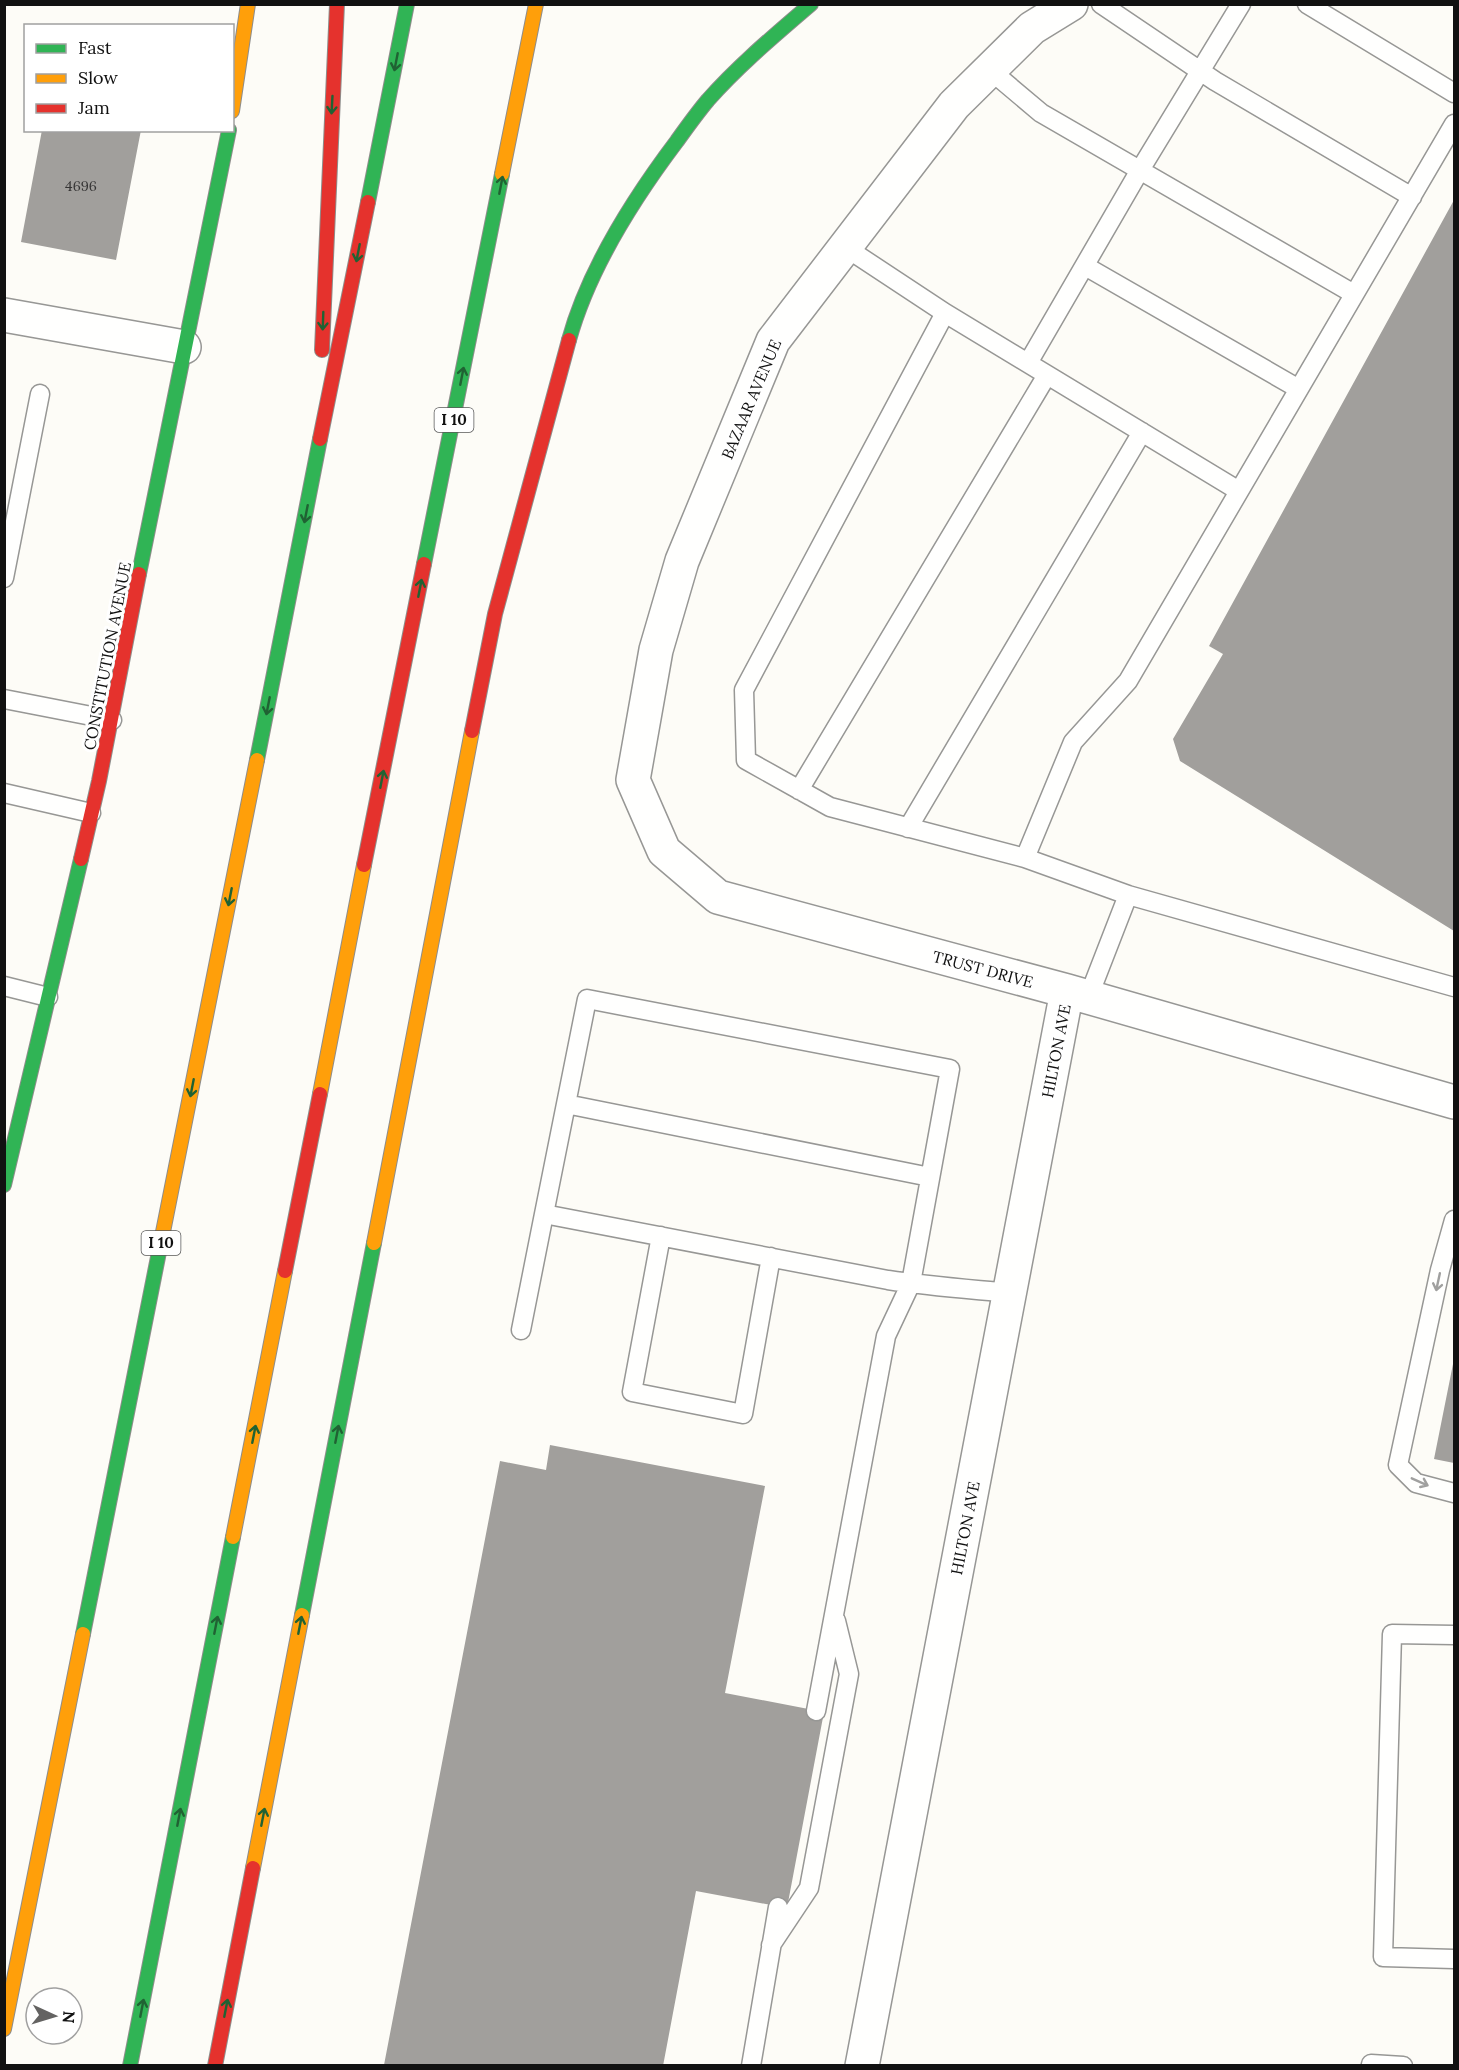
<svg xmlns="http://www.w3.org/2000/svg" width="1459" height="2070" font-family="Lora,serif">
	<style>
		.building { fill: #a19f9c }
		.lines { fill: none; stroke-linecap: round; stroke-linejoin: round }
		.lane-casing { stroke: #979795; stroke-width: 21 }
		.street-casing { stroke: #979795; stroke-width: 36 }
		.fast-casing { stroke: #8e8d8b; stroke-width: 16 }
		.slow-casing { stroke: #8e8d8b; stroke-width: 16 }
		.jam-casing { stroke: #8e8d8b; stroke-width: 16 }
		.lane { stroke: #fffffe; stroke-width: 18 }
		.street { stroke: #fffffe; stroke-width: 33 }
		.fast { stroke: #30b455; stroke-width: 14 }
		.slow { stroke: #ff9f0a; stroke-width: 14 }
		.jam { stroke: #e5322d; stroke-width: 14 }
		.oneway { stroke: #206233 }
		.oneway2 { stroke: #a0a09f }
		.labels { text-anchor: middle; stroke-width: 6; stroke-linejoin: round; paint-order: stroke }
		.number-label { font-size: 14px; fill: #353434 }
		.shield { fill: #fff; stroke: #585858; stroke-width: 1.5 }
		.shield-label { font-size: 15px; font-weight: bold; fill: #111 }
		.street-label { font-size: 16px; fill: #111; stroke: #fff }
	</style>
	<rect width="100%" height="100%" fill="#fdfcf7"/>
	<path class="building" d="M 42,130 L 141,130 L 116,260 L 21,242 Z
		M 1454,200 L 1454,931 L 1180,761 L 1173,739 L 1223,654 L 1209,646 Z
		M 1453,1364 L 1454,1365 L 1454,1463 L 1434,1459 Z
		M 550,1445 L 765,1486 L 725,1693 L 824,1712 L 787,1908 L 696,1891 L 663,2066 L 384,2065 L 500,1461 L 546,1470 Z"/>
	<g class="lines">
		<defs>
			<path id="lane" d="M 1101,4 L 1215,81 L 1412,197
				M 1307,4 L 1454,93
				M 990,70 L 1041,113 L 1354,294
				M 845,247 L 945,313
				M 1085,266 L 1299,389
				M 1028,363 L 1140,170 L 1241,4
				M 4,578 L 40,394
				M 4,699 L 112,720
				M 799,790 L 1047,375
				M 4,793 L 91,813
				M 908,828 L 1142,432
				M 1025,858 L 830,807 L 746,760 L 744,690 L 945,313 L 1239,491
				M 1128,895 L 1025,858 L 1073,742 L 1128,681 L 1454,124
				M 4,986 L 48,997
				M 1088,998 L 1128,895 L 1454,987
				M 566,1104 L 930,1177
				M 1454,1220 L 1440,1270 L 1398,1465 L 1416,1483 L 1454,1493
				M 661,1236 L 632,1392 L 743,1414 L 771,1257
				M 521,1330 L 544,1214
				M 1454,1635 L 1392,1634 L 1383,1957 L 1454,1959
				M 816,1711 L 886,1336 L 911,1283 L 950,1069 L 587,999 L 544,1214 L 888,1280 C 928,1286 969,1289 1010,1293
				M 771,1945 L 809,1888 L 849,1674 L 836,1621
				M 1371,2064 L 1403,2066
				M 751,2066 L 778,1907"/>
			<path id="street" d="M 1071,4 L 1032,28 L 954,105 L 773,341 L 682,561 L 656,650 L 633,780 L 664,851 L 718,897 L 1067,991 L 1454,1102
				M 4,315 L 184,347
				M 862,2066 L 1067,991"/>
			<path id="fast" d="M 368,202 L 407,4
				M 569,340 C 588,271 634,198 677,141 C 687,127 697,113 708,100 C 739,65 775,35 811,4
				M 424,564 L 502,174
				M 139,574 L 229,130
				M 257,760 L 320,439
				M 4,1185 L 81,859
				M 302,1615 L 374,1243
				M 83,1634 L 160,1247
				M 130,2066 L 233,1537"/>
			<path id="slow" d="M 232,111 L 248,4
				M 502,174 L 536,4
				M 320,1094 L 364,865
				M 374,1243 L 472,731
				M 160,1247 L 257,760
				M 233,1537 L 285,1271
				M 253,1868 L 302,1615
				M 4,2029 L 83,1634"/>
			<path id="jam" d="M 322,350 L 337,4
				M 320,439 L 368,202
				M 472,731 L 495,614 L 569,340
				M 81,859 L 99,781 L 139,574
				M 364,865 L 424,564
				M 285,1271 L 320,1094
				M 215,2066 L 253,1868"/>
		</defs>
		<use href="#lane" class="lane-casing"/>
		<use href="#street" class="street-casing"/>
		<use href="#fast" class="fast-casing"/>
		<use href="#slow" class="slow-casing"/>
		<use href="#jam" class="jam-casing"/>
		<use href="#lane" class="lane"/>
		<use href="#street" class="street"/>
		<use href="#fast" class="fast"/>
		<use href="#slow" class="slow"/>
		<use href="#jam" class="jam"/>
	</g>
	<defs><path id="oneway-shaft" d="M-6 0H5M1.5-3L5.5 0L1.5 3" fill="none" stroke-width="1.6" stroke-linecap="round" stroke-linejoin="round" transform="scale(1.5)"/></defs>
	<g class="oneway">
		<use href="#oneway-shaft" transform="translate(396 62) rotate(101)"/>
		<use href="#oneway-shaft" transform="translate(332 105) rotate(93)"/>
		<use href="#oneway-shaft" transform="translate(501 185) rotate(-79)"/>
		<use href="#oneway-shaft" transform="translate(358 253) rotate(101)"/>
		<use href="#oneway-shaft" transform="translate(323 321) rotate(92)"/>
		<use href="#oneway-shaft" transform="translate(462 376) rotate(-79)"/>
		<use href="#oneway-shaft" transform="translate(306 514) rotate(101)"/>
		<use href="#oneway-shaft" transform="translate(420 588) rotate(-79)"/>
		<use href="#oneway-shaft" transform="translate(268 706) rotate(101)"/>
		<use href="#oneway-shaft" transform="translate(382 779) rotate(-79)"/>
		<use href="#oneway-shaft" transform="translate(230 897) rotate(101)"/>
		<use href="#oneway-shaft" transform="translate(192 1088) rotate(101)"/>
		<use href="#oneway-shaft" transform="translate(254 1434) rotate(-79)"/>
		<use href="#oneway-shaft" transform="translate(337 1434) rotate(-79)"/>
		<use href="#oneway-shaft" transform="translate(216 1625) rotate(-79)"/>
		<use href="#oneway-shaft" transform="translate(300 1625) rotate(-79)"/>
		<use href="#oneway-shaft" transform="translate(179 1817) rotate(-79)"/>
		<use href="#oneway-shaft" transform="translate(263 1817) rotate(-79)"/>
		<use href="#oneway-shaft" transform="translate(142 2008) rotate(-79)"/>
		<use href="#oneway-shaft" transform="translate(226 2008) rotate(-79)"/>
	</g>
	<g class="oneway2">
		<use href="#oneway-shaft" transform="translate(1438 1282) rotate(102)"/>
		<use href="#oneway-shaft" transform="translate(1420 1482) rotate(24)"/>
	</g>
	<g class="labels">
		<g class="number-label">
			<text x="81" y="191">4696</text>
		</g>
		<g class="shield">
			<rect x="434.5" y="408" width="39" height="24" rx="4.5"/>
			<rect x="141.5" y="1231" width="39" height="24" rx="4.5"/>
		</g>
		<g class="shield-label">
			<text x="454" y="425">I 10</text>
			<text x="161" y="1248">I 10</text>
		</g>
		<g class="street-label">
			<text transform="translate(751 399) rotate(-67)" y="6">BAZAAR AVENUE</text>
			<text transform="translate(107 656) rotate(-79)" y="6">CONSTITUTION AVENUE</text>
			<text transform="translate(983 969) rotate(15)" y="6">TRUST DRIVE</text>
			<text transform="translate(1056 1051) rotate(-79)" y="6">HILTON AVE</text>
			<text transform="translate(965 1528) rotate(-79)" y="6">HILTON AVE</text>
		</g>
	</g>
	<rect width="1459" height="2070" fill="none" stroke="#111111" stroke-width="12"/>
	<rect x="24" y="24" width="210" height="108" fill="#ffffff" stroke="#a0a0a0" stroke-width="1.5"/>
	<rect x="36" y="44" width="30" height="9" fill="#30b455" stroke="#a0a0a0" stroke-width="1.5"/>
	<text x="78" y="54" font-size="18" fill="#111111">Fast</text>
	<rect x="36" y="74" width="30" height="9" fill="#ff9f0a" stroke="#a0a0a0" stroke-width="1.5"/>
	<text x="78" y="84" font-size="18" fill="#111111">Slow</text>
	<rect x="36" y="104" width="30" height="9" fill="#e5322d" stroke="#a0a0a0" stroke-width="1.5"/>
	<text x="78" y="114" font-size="18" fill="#111111">Jam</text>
	<g transform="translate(54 2016) rotate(94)"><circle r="28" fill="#ffffff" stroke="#a0a0a0" stroke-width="1.5"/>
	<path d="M0-4.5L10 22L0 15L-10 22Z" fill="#646362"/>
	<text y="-9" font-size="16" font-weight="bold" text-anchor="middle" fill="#111111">N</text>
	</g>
</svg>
